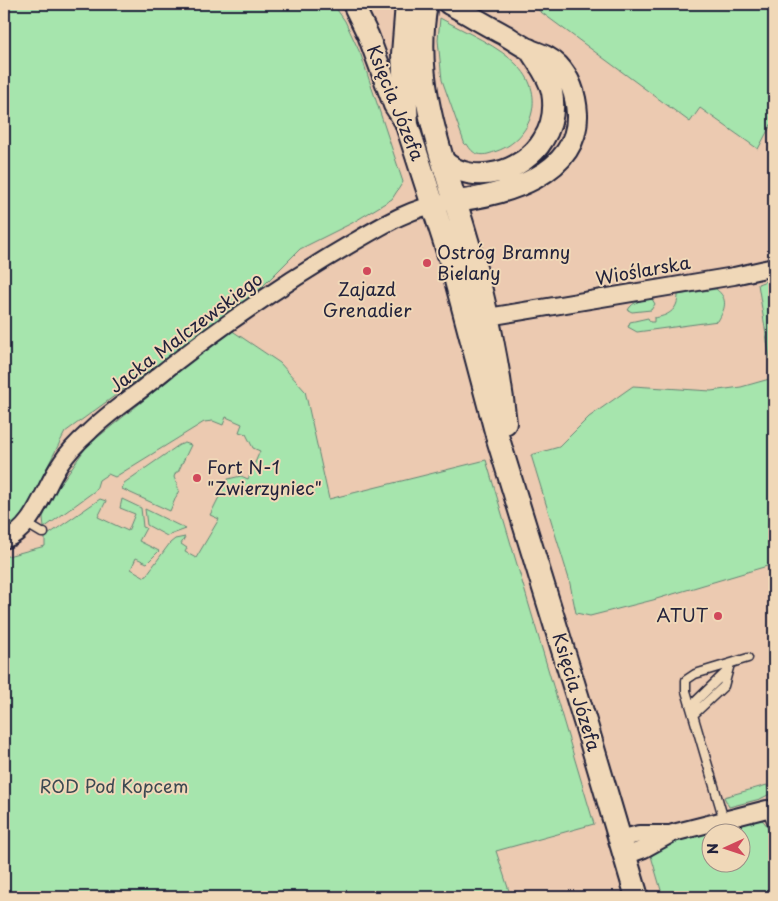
<svg xmlns="http://www.w3.org/2000/svg" width="778" height="901" font-family="'Playpen Sans',sans-serif">
	<style>
		.green { fill: #a6e5ad; stroke: #648474; fill-rule: evenodd }
		.lines { fill: none; stroke-linecap: round; stroke-linejoin: round }
		.service-casing { stroke: #22223b; stroke-width: 11 }
		.minor-casing { stroke: #22223b; stroke-width: 20 }
		.tertiary-casing { stroke: #22223b; stroke-width: 24 }
		.secondary-casing { stroke: #22223b; stroke-width: 26 }
		.service { stroke: #f0d8b8; stroke-width: 8 }
		.minor { stroke: #f0d8b8; stroke-width: 16 }
		.tertiary { stroke: #f0d8b8; stroke-width: 20 }
		.secondary { stroke: #f0d8b8; stroke-width: 22 }
		.poi-dot { fill: #d1495b; stroke: #f0d8b8; stroke-width: 2 }
		.labels { text-anchor: middle; stroke-width: 4; stroke-linejoin: round; paint-order: stroke }
		.street-label { font-size: 18px; fill: #22223b; stroke: #f0d8b8 }
		.poi-label { font-size: 18px; fill: #22223b; stroke: #f0d8b8; text-anchor: start }
		.park-label { font-size: 18px; fill: #3c4952; stroke: #f0d8b8 }
	</style>
	<rect width="100%" height="100%" fill="#eccab1"/>
	<filter id="ink" filterUnits="userSpaceOnUse"><feTurbulence type="fractalNoise" baseFrequency=".02" numOctaves="2"/><feDisplacementMap in="SourceGraphic" scale="10" xChannelSelector="R" yChannelSelector="G"/><feConvolveMatrix kernelMatrix="1 2 1 2 8 2 1 2 1" color-interpolation-filters="sRGB"/></filter>
	<g filter="url(#ink)">
		<path class="green" d="M 4,4 L 333,4 L 345,21 L 361,55 L 403,182 L 392,199 L 352,223 L 300,249 L 256,293 L 65,432 L 17,527 L 4,533 Z
			M 530,4 L 774,4 L 774,119 L 758,149 L 700,108 L 690,122 Z
			M 440,18 C 465,32 500,46 519,67 C 546,95 532,139 497,151 C 491,153 485,156 478,154 C 473,153 470,149 467,144 L 465,145 L 442,80 L 438,40 Z
			M 774,278 L 774,564 L 653,600 L 590,616 L 576,613 L 569,579 L 531,455 L 559,447 L 589,417 L 633,386 L 711,391 L 741,387 L 773,378 L 758,284 Z
			M 716,289 C 729,299 725,309 718,321 L 637,332 L 628,327 L 630,322 L 648,318 L 650,322 L 654,322 L 654,318 C 667,316 678,311 678,295 Z
			M 652,299 L 655,304 L 651,310 L 632,312 L 628,310 C 633,301 642,300 652,299 Z
			M 231,330 L 280,363 L 305,391 L 329,499 L 486,460 L 594,824 L 496,851 L 511,897 L 4,897 L 4,557 L 45,546 L 45,537 L 100,499 L 106,501 L 98,517 L 128,531 L 135,514 L 120,508 L 122,499 L 141,508 L 143,527 L 146,528 L 139,541 L 159,551 L 147,563 L 136,558 L 131,569 L 145,577 L 170,543 L 175,539 L 185,537 L 181,544 L 187,548 L 185,552 L 196,558 L 219,519 L 210,515 L 228,479 L 241,476 L 248,479 L 260,451 L 253,448 L 246,434 L 239,432 L 242,424 L 226,417 L 223,425 L 213,421 L 204,422 L 115,477 L 108,474 L 99,480 L 96,490 L 44,528 L 43,517 L 54,493 L 87,446 L 170,379 L 200,351 Z
			M 185,443 L 191,445 L 178,472 L 176,472 L 174,477 L 179,490 L 170,511 L 122,489 L 124,483 L 179,445 Z
			M 145,509 L 186,529 L 167,536 L 147,525 Z
			M 767,785 L 769,792 L 774,792 L 760,799 L 729,807 L 724,797 Z
			M 757,818 C 778,821 774,880 774,897 L 663,897 L 651,856 L 667,844 ZM 710,834 L 740,834 L 740,864 L 710,864 Z"/>
		<g class="lines">
			<defs>
				<path id="service" d="M 27,524 L 42,533 L 44,533
					M 694,711 L 696,701 L 728,670
					M 693,715 L 724,686 L 730,664
					M 769,808 L 767,809 L 774,828
					M 724,820 L 686,691 L 686,680 L 695,674 L 748,658"/>
				<path id="minor" d="M 480,324 L 488,317 L 734,276 L 774,267
					M 4,540 C 34,530 44,487 61,463 C 68,452 79,441 89,432 C 105,416 124,403 142,389 C 208,335 280,285 354,242 C 381,226 412,207 444,203
					M 620,839 L 639,834 L 671,834
					M 625,856 L 644,849 L 673,833 L 767,809"/>
				<path id="tertiary" d="M 353,4 L 368,35 L 394,105 L 407,125
					M 449,4 C 468,14 486,25 505,35 C 513,40 520,45 528,49 C 540,54 549,56 558,65 C 571,79 576,95 577,114 C 579,175 504,195 456,201
					M 444,161 C 472,187 524,172 543,140 C 552,126 555,109 552,92 C 549,76 537,63 529,49"/>
				<path id="secondary" d="M 407,4 L 403,54 L 407,125 L 450,258 L 498,439 L 587,728 L 637,897
					M 426,4 C 411,85 444,161 466,237 C 485,299 498,360 505,423"/>
			</defs>
			<use href="#service" class="service-casing"/>
			<use href="#minor" class="minor-casing"/>
			<use href="#tertiary" class="tertiary-casing"/>
			<use href="#secondary" class="secondary-casing"/>
			<use href="#service" class="service"/>
			<use href="#minor" class="minor"/>
			<use href="#tertiary" class="tertiary"/>
			<use href="#secondary" class="secondary"/>
		</g>
	</g>
	<g class="poi-dot">
		<circle cx="427" cy="263" r="5"/>
		<circle cx="367" cy="271" r="5"/>
		<circle cx="197" cy="478" r="5"/>
		<circle cx="718" cy="616" r="5"/>
	</g>
	<g class="labels">
		<g class="street-label">
			<text transform="translate(395 103) rotate(68)" y="6">Księcia Józefa</text>
			<text transform="translate(643 271) rotate(-10)" y="6">Wioślarska</text>
			<text transform="translate(186 333) rotate(-37)" y="6">Jacka Malczewskiego</text>
			<text transform="translate(576 692) rotate(73)" y="6">Księcia Józefa</text>
		</g>
		<g class="poi-label">
			<text x="437" y="259">Ostróg Bramny<tspan x="437" dy="21">Bielany</tspan></text>
			<text x="367" y="296" text-anchor="middle">Zajazd<tspan x="367" dy="21">Grenadier</tspan></text>
			<text x="207" y="474">Fort N-1<tspan x="207" dy="21">"Zwierzyniec"</tspan></text>
			<text x="708" y="622" text-anchor="end">ATUT</text>
		</g>
		<g class="park-label">
			<text x="114" y="793">ROD Pod Kopcem</text>
		</g>
	</g>
	<rect width="778" height="901" fill="none" stroke="#f0d8b8" stroke-width="20"/>
	<rect x="10" y="10" width="758" height="881" fill="none" stroke="#22223b" stroke-width="2" filter="url(#ink)"/>
	<g transform="translate(726 848) rotate(267)"><circle r="24" fill="#f0d8b8" stroke="#9e8f86"/>
	<path d="M0-4L9 19L0 12L-9 19Z" fill="#d1495b"/>
	<text y="-8" font-size="14" font-weight="bold" text-anchor="middle" fill="#22223b">N</text>
	</g>
</svg>
